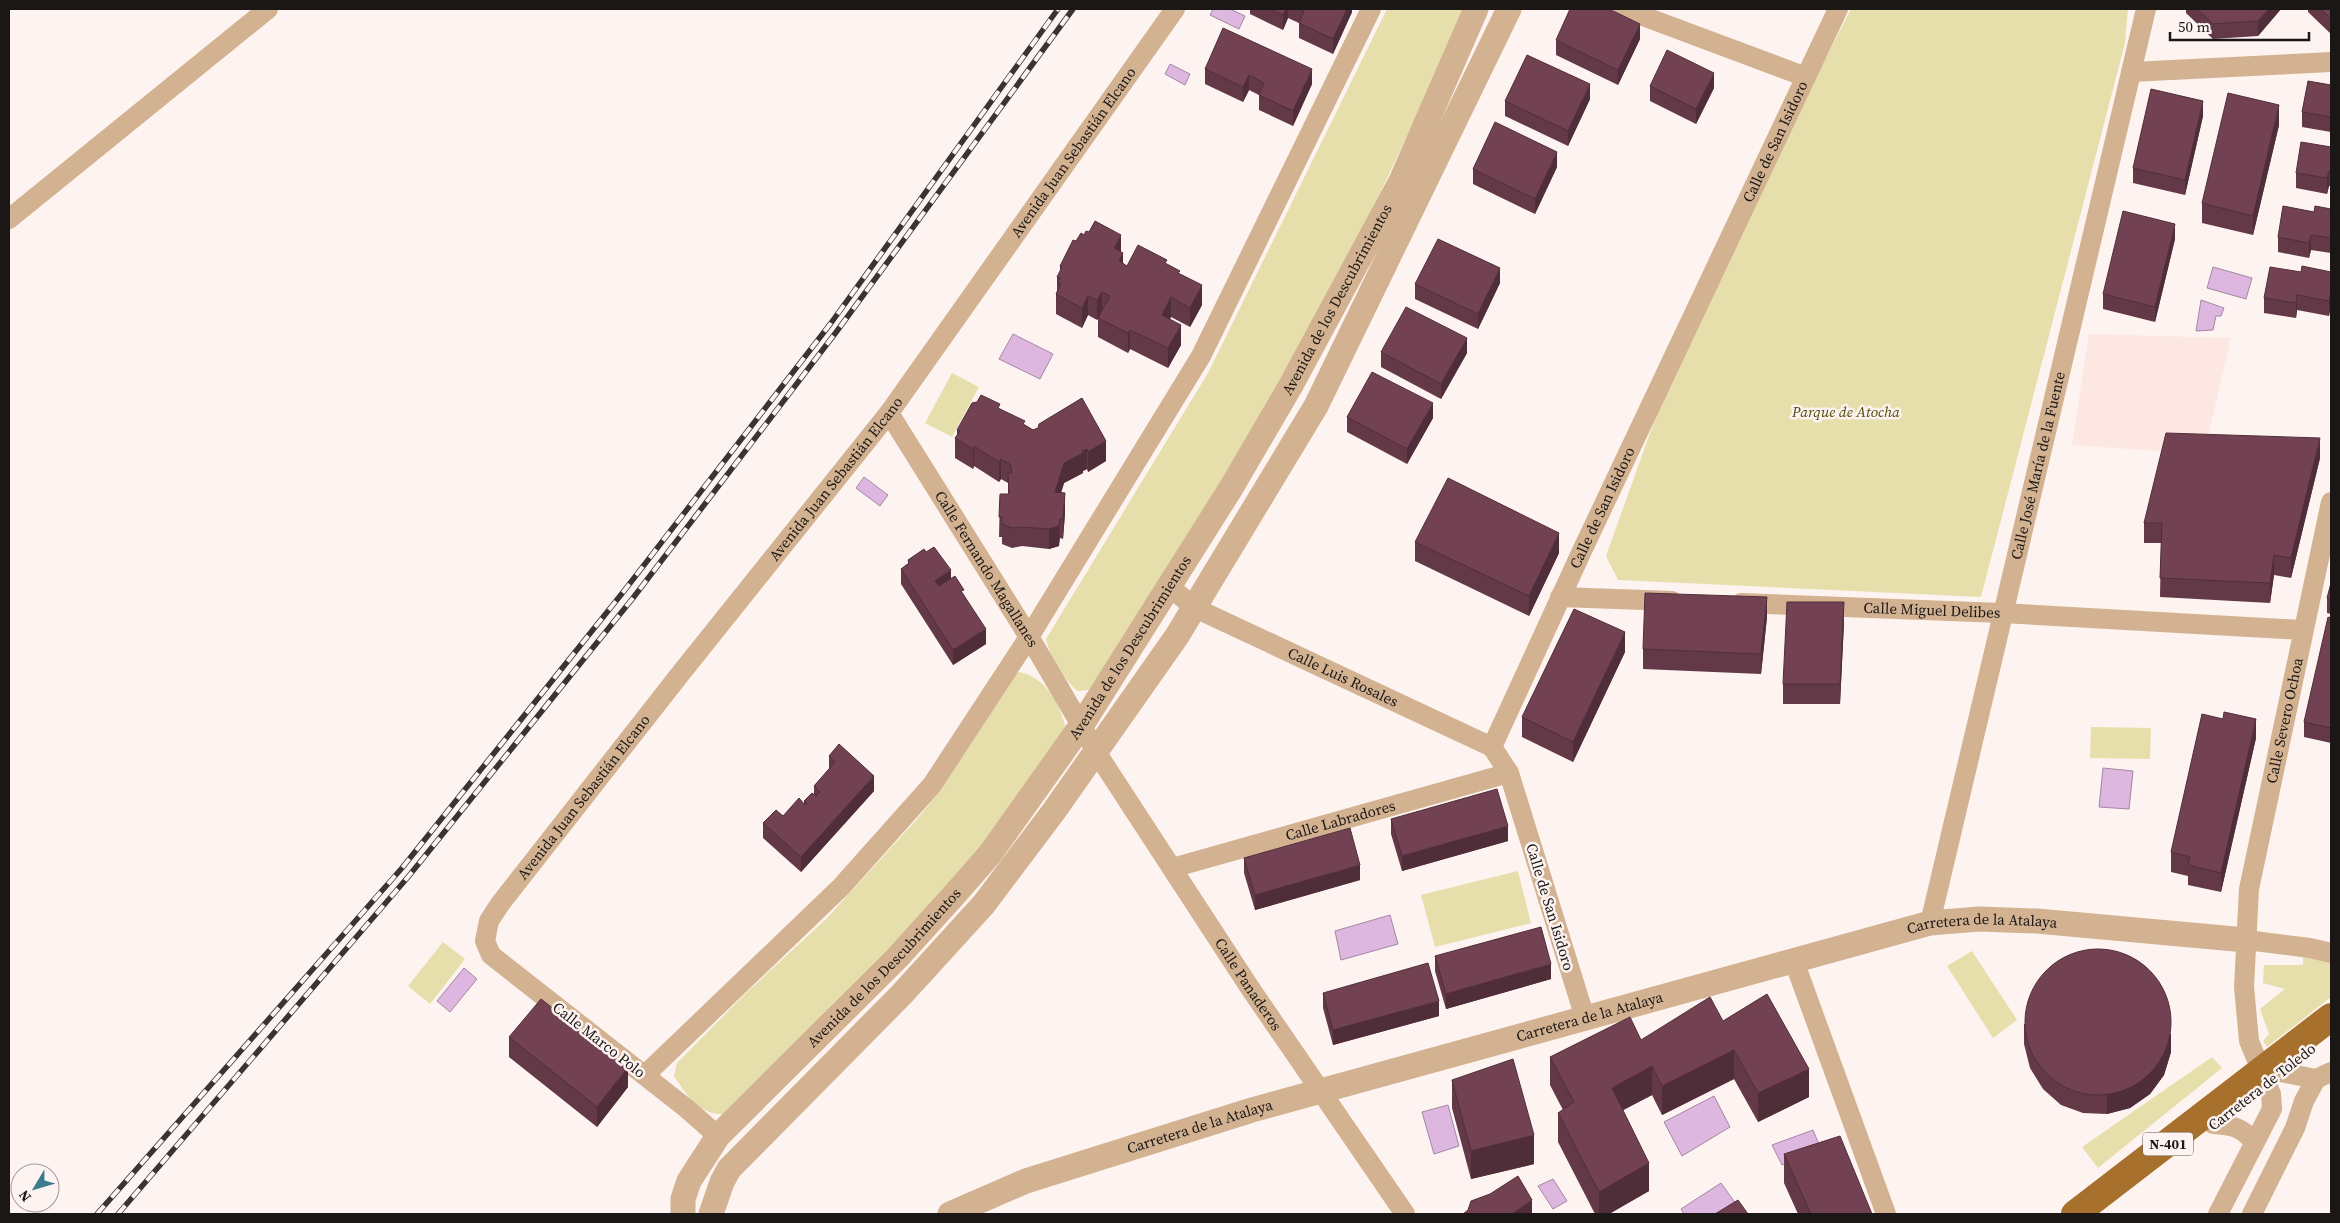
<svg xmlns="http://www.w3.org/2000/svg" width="2340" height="1223" font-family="'Source Serif 4',serif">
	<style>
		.built { fill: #fde7e2 }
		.green { fill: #e6dfac }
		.water { fill: #ddb7e0; stroke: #a387a3 }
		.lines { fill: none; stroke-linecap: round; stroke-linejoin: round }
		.minor { stroke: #d3b291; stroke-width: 20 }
		.tertiary { stroke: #d3b291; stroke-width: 25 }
		.trunk { stroke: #a8702d; stroke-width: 28 }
		.rail-casing { stroke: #393433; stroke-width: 5.5 }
		.rail { stroke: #fdf3f0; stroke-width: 4; stroke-dasharray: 11; stroke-linecap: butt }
		.wall { fill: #633947 }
		.shaded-wall { fill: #502e39 }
		.building { fill: #734252; stroke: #502e39 }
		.labels { text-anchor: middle; stroke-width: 5; stroke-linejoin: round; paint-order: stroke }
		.shield { fill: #fdf3f0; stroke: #5f5957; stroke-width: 1 }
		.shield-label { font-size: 14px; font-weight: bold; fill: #1b1716 }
		.street-label { font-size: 15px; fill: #1b1716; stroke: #fdf3f0 }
		.park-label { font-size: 15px; font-style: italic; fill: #564d0c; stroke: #fdf3f0 }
	</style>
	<rect width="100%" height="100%" fill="#fdf3f0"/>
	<path class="built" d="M 2089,334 L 2231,338 L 2204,454 L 2072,445 Z"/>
	<path class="green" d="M 1387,9 L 1467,9 L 1381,191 L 1284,379 L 1096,684 L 1088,690 L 1077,691 C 1063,678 1050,658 1046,639 L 1208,373 Z
		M 1851,9 L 2128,9 L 2125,43 L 1981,597 L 1618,580 L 1606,556 L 1689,324 Z
		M 952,373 L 979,387 L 952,437 L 925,423 Z
		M 1019,672 C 1046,677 1059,703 1066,728 L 990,840 L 916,925 L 729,1114 C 700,1117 688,1097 674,1076 L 677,1063 L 744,995 L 827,918 L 918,818 L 938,793 L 1010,679 Z
		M 2091,727 L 2151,728 L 2150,759 L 2090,758 Z
		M 1518,871 L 1531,923 L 1435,947 L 1421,895 Z
		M 443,942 L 465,959 L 430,1004 L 408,986 Z
		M 1972,951 L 2017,1020 L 1993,1038 L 1947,966 Z
		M 2303,952 L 2331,962 L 2331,997 L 2267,1047 L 2263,1041 L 2269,1034 L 2260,1009 L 2285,989 L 2263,983 L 2264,965 L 2303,965 Z
		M 2212,1057 L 2222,1068 L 2098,1168 L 2082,1147 Z"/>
	<path class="water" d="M 1213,9 L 1230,9 L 1245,16 L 1239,29 L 1210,15 Z
		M 1170,64 L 1190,74 L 1185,85 L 1165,74 Z
		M 2213,267 L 2252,278 L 2246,299 L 2207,288 Z
		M 2201,300 L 2224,308 L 2221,316 L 2216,316 L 2213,330 L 2196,331 Z
		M 1013,334 L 1053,354 L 1040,379 L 999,359 Z
		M 864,477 L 888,495 L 880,506 L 856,488 Z
		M 2103,768 L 2133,771 L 2129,809 L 2099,807 Z
		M 1390,915 L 1398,944 L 1341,960 L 1335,931 Z
		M 464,968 L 477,979 L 450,1012 L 437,1001 Z
		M 1714,1096 L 1730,1127 L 1682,1156 L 1664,1122 Z
		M 1448,1105 L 1459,1146 L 1434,1154 L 1422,1112 Z
		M 1813,1130 L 1820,1147 L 1782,1165 L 1772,1145 Z
		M 1553,1179 L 1567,1201 L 1553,1209 L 1538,1186 Z
		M 1721,1183 L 1736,1204 L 1720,1214 L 1684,1214 L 1681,1209 Z"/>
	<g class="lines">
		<g class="minor">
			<path d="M 1624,9 L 1806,77"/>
			<path d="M 2131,72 L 2331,62"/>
			<path d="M 9,219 L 268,9"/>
			<path id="s1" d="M 889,413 L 1034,645 L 1102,761 L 1250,988 L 1405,1214"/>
			<path id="s2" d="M 1170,587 L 1195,608 L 1492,747"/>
			<path d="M 1560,597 L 1672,601"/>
			<path id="s3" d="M 1741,603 L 2002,613 L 2303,630"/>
			<path id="s4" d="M 1172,868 L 1509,773"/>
			<path id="s5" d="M 1930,923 L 2146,9"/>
			<path d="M 2246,940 L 2310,948 L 2331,953"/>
			<path d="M 1794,961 L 1886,1214"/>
			<path id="s6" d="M 1585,1018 L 1509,773 L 1492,747 L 1581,553 L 1838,9"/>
			<path d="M 2280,1072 L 2316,1079 L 2331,1072"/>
			<path d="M 645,1075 L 841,887 L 932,785 L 1029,637 L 1201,356 L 1371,9"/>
			<path d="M 2213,1124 C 2232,1125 2242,1127 2254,1142"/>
			<path id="s7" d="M 718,1136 L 686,1108 L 491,955 L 485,941 L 489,921 L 500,904 L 681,673 L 889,413 L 1175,9"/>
			<path id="s8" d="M 2218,1214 L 2272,1109 L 2271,1094 L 2249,1041 L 2244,987 L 2249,889 L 2331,502"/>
			<path d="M 2252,1214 L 2295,1128 L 2304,1101 L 2316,1079"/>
		</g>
		<g class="tertiary">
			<path id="s9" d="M 683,1214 L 683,1199 L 689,1181 L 718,1136 L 897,958 L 955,894 L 990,854 L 1081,726 L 1231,488 L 1290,387 L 1401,181 L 1476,9"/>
			<path d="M 711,1214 L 722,1182 L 729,1169 L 902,994 L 984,904 L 1054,811 L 1177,636 L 1316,406 L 1509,9"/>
			<path id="s10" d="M 950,1214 L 1026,1181 L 1252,1110 L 1930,923 L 1979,919 L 2037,921 L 2246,940"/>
		</g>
		<path class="trunk" d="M 2075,1214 L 2331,1017"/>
		<defs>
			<path id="rail" d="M 97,1214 L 402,868 L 624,591 L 831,323 L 1058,9
				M 118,1214 L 408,877 L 633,598 L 837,331 L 1073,9"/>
		</defs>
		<use href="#rail" class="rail-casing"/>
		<use href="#rail" class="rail"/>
	</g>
	<path class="wall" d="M 1250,9 L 1352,9 L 1352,12 L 1333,54 L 1299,38 L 1299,23 L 1288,18 L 1283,30 L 1250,14 Z
		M 2186,9 L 2281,9 L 2258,36 L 2213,39 L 2186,13 Z
		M 2308,9 L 2331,9 L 2331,34 L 2308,12 Z
		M 1640,39 L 1618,85 L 1556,55 L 1556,40 Z
		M 1205,69 L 1312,84 L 1293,126 L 1259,110 L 1259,95 L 1249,90 L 1243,102 L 1205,84 Z
		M 2331,85 L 2331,132 L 2302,127 L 2302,112 Z
		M 1650,86 L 1714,88 L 1696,124 L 1650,101 Z
		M 1590,99 L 1568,146 L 1505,116 L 1505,101 Z
		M 2203,116 L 2185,195 L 2133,183 L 2133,168 Z
		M 2279,125 L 2253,235 L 2202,223 L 2202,203 Z
		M 2331,147 L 2331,186 L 2329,186 L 2327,194 L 2296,188 L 2296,173 Z
		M 1557,167 L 1535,214 L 1473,184 L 1473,169 Z
		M 2331,209 L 2331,253 L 2311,250 L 2309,258 L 2278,252 L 2278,237 L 2314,212 Z
		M 2175,239 L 2155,322 L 2103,309 L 2103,294 Z
		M 1076,241 L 1121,252 L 1123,263 L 1127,266 L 1167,264 L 1180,274 L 1202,305 L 1190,327 L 1171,317 L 1170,319 L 1181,345 L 1168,368 L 1130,349 L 1128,353 L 1098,337 L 1098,318 L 1097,320 L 1088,315 L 1082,328 L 1056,314 L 1056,294 L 1057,291 L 1057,277 L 1060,272 L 1060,266 Z
		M 2331,272 L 2331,310 L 2330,310 L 2329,316 L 2297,310 L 2296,318 L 2264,313 L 2264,298 Z
		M 1500,283 L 1478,329 L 1415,299 L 1415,284 Z
		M 1381,352 L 1467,353 L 1441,399 L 1381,367 Z
		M 1082,398 L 1106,461 L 1088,472 L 1087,469 L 1083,471 L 1083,473 L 1064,483 L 1061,493 L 1065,513 L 1063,539 L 1060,538 L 1059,546 L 1049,549 L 1022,546 L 1012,548 L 1002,544 L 1002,537 L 999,537 L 1000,494 L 1008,494 L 1008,483 L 1001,479 L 999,482 L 974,466 L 973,469 L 955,458 L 955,438 L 957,436 L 957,430 L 1000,409 L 1033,430 L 1038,428 Z
		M 1347,417 L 1433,418 L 1407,464 L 1347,432 Z
		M 2320,458 L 2291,578 L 2274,575 L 2270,603 L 2160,597 L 2161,543 L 2144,543 L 2144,523 Z
		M 1415,542 L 1559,553 L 1529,616 L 1415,561 Z
		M 926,552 L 951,578 L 964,595 L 986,644 L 953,665 L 901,584 L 901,569 L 908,564 L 908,560 Z
		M 2331,583 L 2331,614 L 2327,613 L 2327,598 Z
		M 1767,617 L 1761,674 L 1643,669 L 1643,649 Z
		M 2331,618 L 2331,743 L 2304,737 L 2304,722 Z
		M 1844,622 L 1840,704 L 1783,704 L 1783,684 Z
		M 1625,652 L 1573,762 L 1522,737 L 1522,717 Z
		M 2256,738 L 2221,892 L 2188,885 L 2188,876 L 2171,872 L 2171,852 Z
		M 829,756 L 874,791 L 801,872 L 763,838 L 763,823 L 783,816 L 804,804 L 804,801 L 814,794 L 814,786 L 829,770 Z
		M 1391,819 L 1508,841 L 1402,871 L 1391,834 Z
		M 1244,858 L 1360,880 L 1255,910 L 1244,873 Z
		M 1435,956 L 1551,979 L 1446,1009 L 1435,971 Z
		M 1323,993 L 1439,1016 L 1333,1045 L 1323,1008 Z
		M 1723,1021 L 1809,1097 L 1758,1122 L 1734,1079 L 1662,1115 L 1652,1095 L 1623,1110 L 1649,1191 L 1609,1214 L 1595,1214 L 1558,1142 L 1558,1113 L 1563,1110 L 1550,1085 L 1550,1057 L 1641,1040 Z
		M 2024,1024 L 2171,1052 L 2164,1075 L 2150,1094 L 2130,1108 L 2107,1114 L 2083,1113 L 2061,1105 L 2043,1089 L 2030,1068 L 2024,1044 Z
		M 509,1037 L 628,1087 L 597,1127 L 509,1057 Z
		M 1452,1080 L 1534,1164 L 1471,1179 L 1452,1108 Z
		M 1784,1154 L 1872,1214 L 1798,1214 L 1784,1183 Z"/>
	<path class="shaded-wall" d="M 1286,9 L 1288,9 L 1288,18 L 1283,30 L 1283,15 Z
		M 1347,9 L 1352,9 L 1352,12 L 1333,54 L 1333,39 Z
		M 2269,9 L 2281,9 L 2258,36 L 2258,21 Z
		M 1640,24 L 1640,39 L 1618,85 L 1618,70 Z
		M 1312,69 L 1312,84 L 1293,126 L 1293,111 Z
		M 1714,73 L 1714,88 L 1696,124 L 1696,109 Z
		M 1249,75 L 1249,90 L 1243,102 L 1243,87 Z
		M 1590,84 L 1590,99 L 1568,146 L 1568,131 Z
		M 2203,101 L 2203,116 L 2185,195 L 2185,180 Z
		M 2279,105 L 2279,125 L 2253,235 L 2253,216 Z
		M 1557,152 L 1557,167 L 1535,214 L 1535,199 Z
		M 2329,171 L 2329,186 L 2327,194 L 2327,178 Z
		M 2175,224 L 2175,239 L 2155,322 L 2155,307 Z
		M 1121,235 L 1121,255 L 1114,248 Z
		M 2311,235 L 2311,250 L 2309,258 L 2309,243 Z
		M 1123,253 L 1123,273 L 1119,261 Z
		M 1500,268 L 1500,283 L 1478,329 L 1478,314 Z
		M 1202,285 L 1202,305 L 1190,327 L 1190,308 Z
		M 1102,292 L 1102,312 L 1097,320 L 1097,300 Z
		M 2297,295 L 2297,310 L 2296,318 L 2296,303 Z
		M 2330,295 L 2330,310 L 2329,316 L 2329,301 Z
		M 1088,296 L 1088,315 L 1082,328 L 1082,308 Z
		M 1171,297 L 1171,317 L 1162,335 L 1162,315 Z
		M 1181,325 L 1181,345 L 1168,368 L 1168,348 Z
		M 1130,330 L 1130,349 L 1128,353 L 1128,333 Z
		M 1467,338 L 1467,353 L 1441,399 L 1441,384 Z
		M 1433,403 L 1433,418 L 1407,464 L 1407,449 Z
		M 2320,438 L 2320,458 L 2291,578 L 2291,558 Z
		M 1106,441 L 1106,461 L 1088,472 L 1088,452 Z
		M 974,446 L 974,466 L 973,469 L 973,449 Z
		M 1087,449 L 1087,469 L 1083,471 L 1083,473 L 1064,483 L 1055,512 L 1055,492 L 1064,463 Z
		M 1001,459 L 1001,479 L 999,482 L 999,462 Z
		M 1065,493 L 1065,513 L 1063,539 L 1063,519 Z
		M 1060,519 L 1059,546 L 1049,549 L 1049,529 Z
		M 1559,533 L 1559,553 L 1529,616 L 1529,596 Z
		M 2274,555 L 2274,575 L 2270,603 L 2270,583 Z
		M 951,570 L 951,585 L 935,596 L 935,581 Z
		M 1767,597 L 1767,617 L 1761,674 L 1761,654 Z
		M 1844,602 L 1844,622 L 1840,704 L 1840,684 Z
		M 986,629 L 986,644 L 953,665 L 953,650 Z
		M 1625,632 L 1625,652 L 1573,762 L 1573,742 Z
		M 2256,719 L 2256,738 L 2221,892 L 2221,873 Z
		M 874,776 L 874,791 L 801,872 L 801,857 Z
		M 1508,826 L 1508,841 L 1402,871 L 1402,856 Z
		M 1360,865 L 1360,880 L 1255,910 L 1255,895 Z
		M 1551,964 L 1551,979 L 1446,1009 L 1446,994 Z
		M 1439,1001 L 1439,1016 L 1333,1045 L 1333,1030 Z
		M 2171,1033 L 2171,1052 L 2164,1075 L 2150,1094 L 2130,1108 L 2107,1114 L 2107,1095 Z
		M 1734,1050 L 1734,1079 L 1662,1115 L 1662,1086 Z
		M 1652,1066 L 1652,1095 L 1612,1116 L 1612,1088 Z
		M 628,1067 L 628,1087 L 597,1127 L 597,1107 Z
		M 1809,1069 L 1809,1097 L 1758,1122 L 1758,1093 Z
		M 1534,1135 L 1534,1164 L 1471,1179 L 1471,1151 Z
		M 1649,1163 L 1649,1191 L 1609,1214 L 1599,1214 L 1599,1192 Z
		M 1532,1200 L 1532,1214 L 1512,1214 Z"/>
	<path class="building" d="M 1270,9 L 1286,9 L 1283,15 Z
		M 1300,9 L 1347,9 L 1333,39 L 1299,23 L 1304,11 Z
		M 1570,9 L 1609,9 L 1640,24 L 1618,70 L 1556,40 Z
		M 2197,9 L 2269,9 L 2258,21 L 2213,24 Z
		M 2321,9 L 2331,9 L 2331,19 Z
		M 1223,28 L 1312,69 L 1293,111 L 1259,95 L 1264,83 L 1249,75 L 1243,87 L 1205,69 Z
		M 1667,50 L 1714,73 L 1696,109 L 1650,86 Z
		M 1527,55 L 1590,84 L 1568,131 L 1505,101 Z
		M 2308,81 L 2331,85 L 2331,117 L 2302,112 Z
		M 2151,89 L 2203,101 L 2185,180 L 2133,168 Z
		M 2228,93 L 2279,105 L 2253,216 L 2202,203 Z
		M 1495,122 L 1557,152 L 1535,199 L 1473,169 Z
		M 2301,142 L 2331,147 L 2331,171 L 2329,171 L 2327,178 L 2296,173 Z
		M 2283,206 L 2314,212 L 2315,206 L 2331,209 L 2331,238 L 2311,235 L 2309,243 L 2278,237 Z
		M 2123,211 L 2175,224 L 2155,307 L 2103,294 Z
		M 1095,221 L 1121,235 L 1114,248 L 1123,253 L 1119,261 L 1127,266 L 1138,245 L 1167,260 L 1165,263 L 1180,271 L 1178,273 L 1202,285 L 1190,308 L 1171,297 L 1162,315 L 1181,325 L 1168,348 L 1130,330 L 1128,333 L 1098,318 L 1110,296 L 1102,292 L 1097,300 L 1088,296 L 1082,308 L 1056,294 L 1061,284 L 1058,282 L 1060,278 L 1057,277 L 1062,267 L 1060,266 L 1073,240 L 1076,241 L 1081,233 L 1084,235 L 1086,231 L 1089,232 Z
		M 1438,239 L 1500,268 L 1478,314 L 1415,284 Z
		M 2302,266 L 2331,272 L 2331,295 L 2330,295 L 2329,301 L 2297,295 L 2296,303 L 2264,298 L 2270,267 L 2301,272 Z
		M 1406,307 L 1467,338 L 1441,384 L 1381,352 Z
		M 1372,372 L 1433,403 L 1407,449 L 1347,417 Z
		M 981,395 L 1000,404 L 998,408 L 1025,421 L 1023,424 L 1033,430 L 1038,428 L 1039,424 L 1082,398 L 1106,441 L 1088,452 L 1087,449 L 1082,451 L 1083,453 L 1064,463 L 1055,492 L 1065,493 L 1063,519 L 1060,519 L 1059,526 L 1049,529 L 1022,527 L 1012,528 L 1002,524 L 1002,517 L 999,517 L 1000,494 L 1009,494 L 1008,473 L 1012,473 L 1011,465 L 1001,459 L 999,462 L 974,446 L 973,449 L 955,438 L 960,431 L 957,430 L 972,403 L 977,402 Z
		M 2166,433 L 2320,438 L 2291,558 L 2274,555 L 2270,583 L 2160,578 L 2162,523 L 2144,523 Z
		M 1448,478 L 1559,533 L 1529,596 L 1415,542 Z
		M 934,547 L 951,570 L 935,581 L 939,586 L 955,576 L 964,590 L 961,591 L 986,629 L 953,650 L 901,569 L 909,563 L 908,560 L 924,549 L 926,552 Z
		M 2331,583 L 2331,599 L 2327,598 Z
		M 1645,593 L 1767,597 L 1761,654 L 1643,649 Z
		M 1787,602 L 1844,602 L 1840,684 L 1783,684 Z
		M 1574,609 L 1625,632 L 1573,742 L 1522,717 Z
		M 2328,617 L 2331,618 L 2331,728 L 2304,722 Z
		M 2224,712 L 2256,719 L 2221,873 L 2188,865 L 2190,857 L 2171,852 L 2202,714 L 2223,719 Z
		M 839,744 L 874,776 L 801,857 L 763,823 L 776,810 L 783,816 L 799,798 L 805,805 L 807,803 L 804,801 L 812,793 L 816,796 L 820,792 L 814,786 L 835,762 L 829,756 Z
		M 1497,789 L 1508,826 L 1402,856 L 1391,819 Z
		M 1350,828 L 1360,865 L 1255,895 L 1244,858 Z
		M 1541,927 L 1551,964 L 1446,994 L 1435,956 Z
		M2025 1022a73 73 0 1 1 146 0a73 73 0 1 1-146 0Z
		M 1428,963 L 1439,1001 L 1333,1030 L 1323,993 Z
		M 1767,994 L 1809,1069 L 1758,1093 L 1734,1050 L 1662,1086 L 1652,1066 L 1612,1088 L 1649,1163 L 1599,1192 L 1558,1113 L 1574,1102 L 1550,1057 L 1630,1017 L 1641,1040 L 1710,997 L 1723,1021 Z
		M 541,999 L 628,1067 L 597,1107 L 509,1037 Z
		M 1513,1059 L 1534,1135 L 1471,1151 L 1452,1080 Z
		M 1840,1136 L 1872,1214 L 1811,1214 L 1784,1154 Z
		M 1518,1176 L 1532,1200 L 1512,1214 L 1463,1214 L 1468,1210 L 1471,1201 L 1490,1194 Z
		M 1738,1200 L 1748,1214 L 1715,1214 Z"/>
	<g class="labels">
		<rect class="shield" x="2143" y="1132.5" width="50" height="23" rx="4"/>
		<g class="shield-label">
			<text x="2168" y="1149">N-401</text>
		</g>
		<g class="street-label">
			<text dy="5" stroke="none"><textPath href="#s6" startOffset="956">Calle de San Isidoro</textPath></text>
			<text dy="5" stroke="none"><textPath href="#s7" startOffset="1292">Avenida Juan Sebastián Elcano</textPath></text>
			<text dy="5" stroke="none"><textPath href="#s9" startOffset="1134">Avenida de los Descubrimientos</textPath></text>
			<text dy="5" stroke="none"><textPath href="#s5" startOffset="470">Calle José María de la Fuente</textPath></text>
			<text dy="5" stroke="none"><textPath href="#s7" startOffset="888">Avenida Juan Sebastián Elcano</textPath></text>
			<text dy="5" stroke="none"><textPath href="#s6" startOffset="551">Calle de San Isidoro</textPath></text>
			<text dy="5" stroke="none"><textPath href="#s1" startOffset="184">Calle Fernando Magallanes</textPath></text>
			<text dy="5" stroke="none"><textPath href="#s3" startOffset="191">Calle Miguel Delibes</textPath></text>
			<text dy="5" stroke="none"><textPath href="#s9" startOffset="729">Avenida de los Descubrimientos</textPath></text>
			<text dy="5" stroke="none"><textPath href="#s2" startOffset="196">Calle Luis Rosales</textPath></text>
			<text dy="5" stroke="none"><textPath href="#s8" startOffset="515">Calle Severo Ochoa</textPath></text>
			<text dy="5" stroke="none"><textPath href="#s7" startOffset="482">Avenida Juan Sebastián Elcano</textPath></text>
			<text dy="5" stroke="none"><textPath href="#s4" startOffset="175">Calle Labradores</textPath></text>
			<text transform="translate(1550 907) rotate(73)" y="5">Calle de San Isidoro</text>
			<text dy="5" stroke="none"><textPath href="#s10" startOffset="1075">Carretera de la Atalaya</textPath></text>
			<text dy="5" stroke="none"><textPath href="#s9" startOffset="324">Avenida de los Descubrimientos</textPath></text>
			<text dy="5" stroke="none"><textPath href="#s1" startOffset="675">Calle Panaderos</textPath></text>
			<text dy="5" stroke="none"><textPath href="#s10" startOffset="670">Carretera de la Atalaya</textPath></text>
			<text transform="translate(599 1040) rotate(38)" y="5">Calle Marco Polo</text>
			<text transform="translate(2262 1087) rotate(-38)" y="5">Carretera de Toledo</text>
			<text dy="5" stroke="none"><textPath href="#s10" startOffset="265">Carretera de la Atalaya</textPath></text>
		</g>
		<g class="park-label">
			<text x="1846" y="417">Parque de Atocha</text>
		</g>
	</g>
	<rect width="2340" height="1223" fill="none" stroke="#1b1716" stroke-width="20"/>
	<g transform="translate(35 1188) rotate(232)"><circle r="24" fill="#fdf3f0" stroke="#a39b99"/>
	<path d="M0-4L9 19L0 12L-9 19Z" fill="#3c7c90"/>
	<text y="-8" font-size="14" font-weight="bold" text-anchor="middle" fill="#1b1716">N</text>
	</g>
	<path d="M2170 32v8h139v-8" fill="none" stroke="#1b1716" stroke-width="2.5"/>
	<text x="2178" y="32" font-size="15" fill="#1b1716" stroke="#fdf3f0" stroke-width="4" paint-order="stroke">50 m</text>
</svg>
